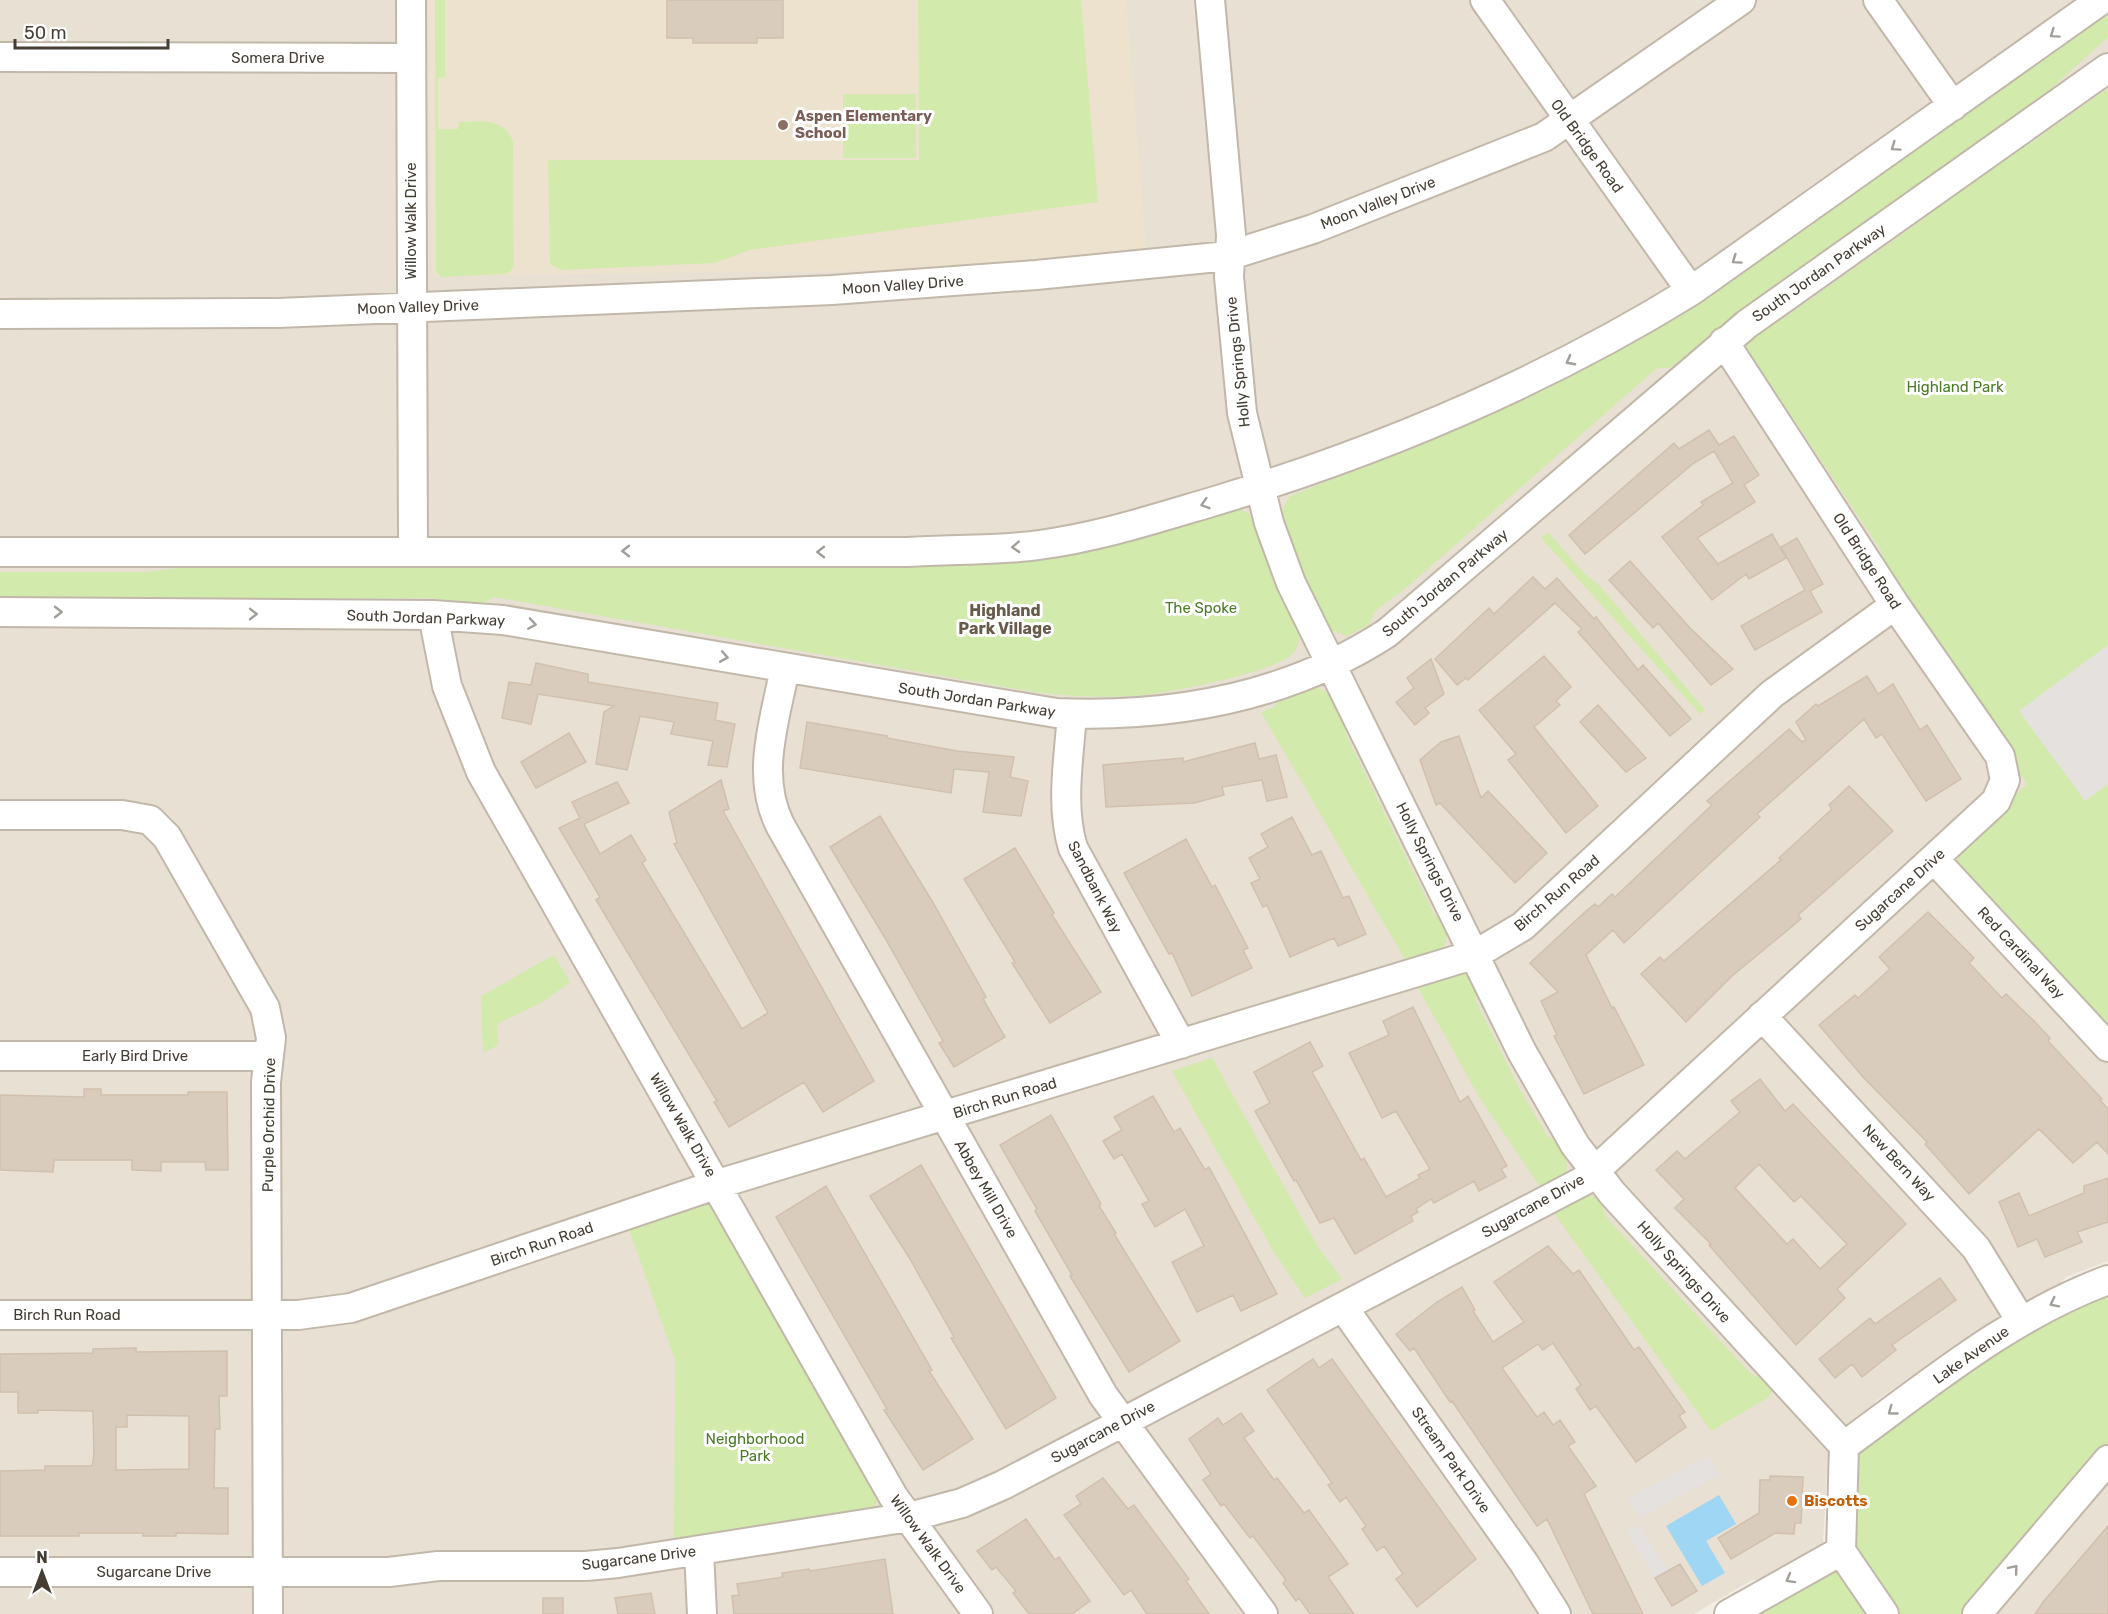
<svg xmlns="http://www.w3.org/2000/svg" width="2108" height="1614" font-family="Rubik,sans-serif">
	<style>
		.residential { fill: #e8e0d3 }
		.education { fill: #ede2ce }
		.green { fill: #d2eaab }
		.parking { fill: #e4e1de }
		.water { fill: #9ed6f4 }
		.building { fill: #d9ccbd; stroke: #d1c0ad; stroke-width: 1.5; fill-rule: evenodd }
		.lines { fill: none; stroke-linecap: round; stroke-linejoin: round }
		.minor-casing { stroke: #c2b8aa; stroke-width: 32 }
		.minor { stroke: #fff; stroke-width: 28 }
		.oneway { stroke: #a29e9a }
		.education-dot { fill: #8d6e63; stroke: #fff; stroke-width: 2 }
		.food-dot { fill: #e8710a; stroke: #fff; stroke-width: 2 }
		.labels { text-anchor: middle; stroke-width: 6; stroke-linejoin: round; paint-order: stroke }
		.street-label { font-size: 15px; fill: #463e34; stroke: #fff }
		.education-label { font-size: 15px; font-weight: bold; fill: #785e54; stroke: #fff; text-anchor: start }
		.park-label { font-size: 15px; fill: #4b7b25; stroke: #fff }
		.food-label { font-size: 15px; font-weight: bold; fill: #c56008; stroke: #fff; text-anchor: start }
		.neighbourhood-label { font-size: 16px; font-weight: bold; fill: #695b4b; stroke: #fff }
	</style>
	<rect width="100%" height="100%" fill="#f3eee5"/>
	<path class="residential" d="M 0,0 L 2108,0 L 2108,1261 L 2066,1277 L 2054,1289 L 1973,1338 L 1959,1342 L 1876,1401 L 1874,1411 L 1845,1426 L 1828,1454 L 1823,1544 L 1763,1580 L 1752,1580 L 1694,1614 L 0,1614 Z
		M 2108,1467 L 2108,1614 L 1991,1614 Z"/>
	<path class="education" d="M 428,0 L 1126,0 L 1146,250 L 913,270 L 435,276 L 432,268 Z"/>
	<path class="green" d="M 435,0 L 445,0 L 445,77 L 438,78 L 438,129 L 458,129 L 459,122 C 481,122 505,117 513,142 L 514,264 L 511,271 L 505,274 L 442,277 L 436,272 Z
		M 918,0 L 1081,0 L 1098,202 L 750,250 L 714,263 L 561,270 L 550,264 L 548,160 L 919,160 Z
		M 2108,4 L 2108,37 L 2046,93 L 1764,293 L 1670,368 L 1657,368 L 1407,587 L 1375,611 L 1369,625 L 1347,636 L 1328,629 L 1301,573 L 1281,513 L 1290,496 L 1417,447 L 1488,409 L 1571,375 L 1639,337 Z
		M 2108,88 L 2108,1027 L 1956,862 L 1961,846 L 2027,784 L 1997,738 L 1992,719 L 1938,638 L 1925,628 L 1884,566 L 1882,552 L 1767,379 C 1736,351 1745,342 1773,318 L 1784,318 L 1921,221 L 1924,211 L 2025,144 L 2031,143 Z
		M 843,94 L 916,94 L 916,158 L 843,158 Z
		M 1237,508 L 1248,513 L 1255,522 L 1299,631 C 1300,640 1298,649 1290,656 C 1269,673 1165,694 1135,696 C 1101,698 1068,696 1034,692 L 494,597 L 483,603 L 427,598 L 0,599 L 0,572 L 145,572 L 230,562 L 1032,560 C 1099,552 1161,537 1224,510 Z
		M 1548,532 L 1584,573 L 1599,585 L 1705,710 L 1700,714 L 1541,538 Z
		M 1313,687 C 1337,691 1343,716 1347,737 L 1435,916 C 1451,923 1449,941 1440,953 L 1407,963 L 1261,712 L 1274,707 L 1278,700 Z
		M 554,955 L 570,982 L 543,1002 L 497,1024 L 498,1045 L 483,1053 L 481,996 Z
		M 1463,972 C 1472,978 1479,987 1475,999 L 1519,1088 L 1548,1137 C 1564,1142 1570,1162 1565,1176 L 1541,1188 L 1479,1097 L 1416,984 Z
		M 1212,1058 L 1318,1247 L 1342,1279 L 1305,1298 L 1272,1249 L 1172,1071 Z
		M 1581,1193 C 1599,1196 1601,1203 1607,1218 L 1751,1374 C 1760,1378 1768,1380 1772,1391 L 1769,1397 L 1711,1431 L 1551,1209 Z
		M 708,1202 L 716,1206 L 736,1250 L 864,1475 L 870,1477 L 879,1494 L 874,1509 L 674,1542 L 675,1360 L 629,1229 Z
		M 2108,1289 L 2108,1448 L 1967,1614 L 1898,1614 L 1855,1553 L 1855,1455 L 2001,1344 Z
		M 1817,1568 L 1839,1570 L 1869,1614 L 1739,1614 Z"/>
	<path class="parking" d="M 2108,645 L 2108,784 L 2085,801 L 2019,711 Z
		M 1708,1456 L 1719,1475 L 1639,1518 L 1628,1498 Z
		M 1639,1525 L 1668,1571 L 1655,1578 L 1626,1531 Z"/>
	<path class="water" d="M 1719,1495 L 1736,1524 L 1706,1541 L 1725,1573 L 1702,1586 L 1666,1526 Z"/>
	<path class="building" d="M 667,0 L 783,0 L 783,38 L 757,38 L 757,43 L 693,43 L 693,38 L 667,38 Z
		M 1709,430 L 1719,445 L 1734,436 L 1759,475 L 1744,485 L 1755,502 L 1697,538 L 1718,564 L 1772,534 L 1786,558 L 1749,579 L 1746,574 L 1712,600 L 1662,537 L 1703,505 L 1701,502 L 1733,483 L 1714,451 L 1694,463 L 1585,554 L 1569,535 L 1674,443 L 1679,449 Z
		M 1797,538 L 1823,584 L 1810,591 L 1822,612 L 1755,650 L 1741,626 L 1805,590 L 1781,547 Z
		M 1630,561 L 1690,628 L 1733,669 L 1711,685 L 1658,623 L 1653,628 L 1609,580 Z
		M 1533,577 L 1545,589 L 1557,578 L 1594,619 L 1596,617 L 1638,670 L 1643,665 L 1691,719 L 1670,736 L 1578,632 L 1582,629 L 1555,603 L 1468,680 L 1466,678 L 1457,685 L 1435,659 L 1489,608 L 1494,614 Z
		M 1544,656 L 1571,687 L 1556,701 L 1560,705 L 1534,727 L 1598,806 L 1566,833 L 1508,760 L 1516,754 L 1479,710 Z
		M 1431,659 L 1444,694 L 1425,708 L 1429,713 L 1415,725 L 1396,702 L 1414,688 L 1407,678 Z
		M 536,663 L 588,674 L 588,682 L 718,703 L 715,720 L 735,724 L 727,767 L 708,765 L 713,741 L 671,734 L 674,722 L 640,716 L 627,770 L 596,764 L 604,712 L 614,706 L 538,694 L 531,724 L 502,718 L 509,682 L 531,685 Z
		M 1867,676 L 1878,694 L 1893,684 L 1920,730 L 1927,725 L 1961,779 L 1926,801 L 1882,734 L 1876,738 L 1864,719 L 1757,814 L 1760,817 L 1624,943 L 1613,930 L 1586,955 L 1612,1008 L 1614,1007 L 1644,1065 L 1584,1094 L 1554,1036 L 1557,1035 L 1541,1001 L 1558,992 L 1530,963 L 1586,911 L 1595,904 L 1598,907 L 1612,894 L 1615,897 L 1712,805 L 1707,801 L 1789,729 L 1802,742 L 1806,740 L 1796,722 L 1816,704 L 1818,706 Z
		M 1598,705 L 1646,758 L 1626,772 L 1580,722 Z
		M 807,722 L 887,736 L 887,738 L 957,751 L 1014,757 L 1010,777 L 1028,781 L 1021,816 L 983,812 L 989,772 L 954,769 L 951,793 L 800,768 Z
		M 569,733 L 586,762 L 536,788 L 521,762 Z
		M 1459,736 L 1481,798 L 1488,791 L 1547,853 L 1515,883 L 1440,803 L 1436,805 L 1420,760 L 1441,742 Z
		M 1255,743 L 1259,759 L 1276,755 L 1287,797 L 1267,801 L 1262,780 L 1222,787 L 1224,795 L 1194,803 L 1106,807 L 1103,765 L 1183,758 L 1183,762 Z
		M 721,780 L 729,809 L 723,811 L 874,1081 L 823,1112 L 804,1082 L 729,1127 L 714,1102 L 717,1101 L 596,900 L 600,897 L 559,828 L 580,818 L 572,802 L 617,782 L 629,803 L 584,824 L 600,854 L 631,835 L 646,860 L 642,863 L 742,1029 L 768,1013 L 674,844 L 677,843 L 669,812 Z
		M 1849,786 L 1893,831 L 1798,915 L 1801,919 L 1732,976 L 1686,1022 L 1641,974 L 1660,957 L 1664,961 L 1781,860 L 1779,858 L 1832,809 L 1829,805 Z
		M 880,816 L 932,901 L 986,997 L 983,999 L 1005,1037 L 954,1067 L 939,1043 L 943,1041 L 885,938 L 830,847 Z
		M 1292,817 L 1312,855 L 1321,851 L 1343,898 L 1349,896 L 1366,934 L 1338,946 L 1334,938 L 1290,957 L 1267,905 L 1263,907 L 1251,883 L 1260,879 L 1249,858 L 1268,847 L 1261,834 Z
		M 1186,839 L 1212,887 L 1215,885 L 1248,948 L 1243,950 L 1252,968 L 1192,996 L 1172,953 L 1169,954 L 1124,873 Z
		M 1015,848 L 1054,913 L 1052,915 L 1101,992 L 1050,1023 L 1012,963 L 1015,962 L 964,879 Z
		M 1928,912 L 1974,958 L 1969,963 L 2002,998 L 2006,994 L 2035,1022 L 2050,1038 L 2048,1041 L 2102,1099 L 2100,1100 L 2108,1109 L 2108,1154 L 2097,1142 L 2073,1163 L 2039,1129 L 1969,1194 L 1925,1144 L 1927,1142 L 1863,1077 L 1819,1025 L 1855,995 L 1858,998 L 1890,969 L 1879,957 Z
		M 1413,1007 L 1460,1102 L 1468,1096 L 1507,1166 L 1501,1169 L 1506,1177 L 1479,1191 L 1474,1181 L 1434,1203 L 1431,1199 L 1416,1209 L 1418,1212 L 1411,1216 L 1413,1221 L 1355,1254 L 1334,1218 L 1320,1223 L 1296,1180 L 1294,1181 L 1255,1111 L 1270,1103 L 1254,1072 L 1310,1042 L 1323,1066 L 1312,1072 L 1361,1160 L 1364,1158 L 1386,1197 L 1420,1178 L 1418,1175 L 1430,1169 L 1396,1111 L 1382,1118 L 1349,1053 L 1389,1035 L 1383,1021 Z
		M 1760,1079 L 1785,1111 L 1793,1104 L 1906,1224 L 1837,1289 L 1845,1298 L 1796,1345 L 1709,1245 L 1711,1244 L 1675,1208 L 1684,1199 L 1656,1170 L 1677,1151 L 1685,1159 L 1740,1112 L 1731,1101 ZM 1759,1164 L 1794,1202 L 1801,1196 L 1847,1244 L 1820,1269 L 1793,1239 L 1787,1244 L 1735,1188 Z
		M 84,1089 L 101,1089 L 101,1095 L 188,1095 L 188,1092 L 227,1092 L 228,1170 L 206,1170 L 205,1162 L 161,1162 L 161,1171 L 132,1170 L 132,1160 L 54,1160 L 53,1172 L 0,1170 L 0,1095 L 84,1097 Z
		M 1153,1096 L 1174,1132 L 1180,1128 L 1205,1170 L 1209,1167 L 1277,1294 L 1241,1311 L 1233,1295 L 1197,1312 L 1172,1262 L 1204,1246 L 1185,1209 L 1155,1227 L 1142,1204 L 1149,1201 L 1122,1154 L 1114,1159 L 1103,1141 L 1122,1130 L 1114,1117 Z
		M 1051,1115 L 1101,1204 L 1099,1206 L 1116,1233 L 1114,1234 L 1180,1341 L 1129,1372 L 1070,1276 L 1072,1275 L 1035,1211 L 1037,1209 L 1000,1145 Z
		M 921,1165 L 1056,1398 L 1006,1429 L 951,1338 L 954,1337 L 910,1259 L 870,1196 Z
		M 2108,1178 L 2108,1222 L 2077,1232 L 2082,1242 L 2045,1257 L 2037,1239 L 2018,1247 L 1999,1202 L 2019,1193 L 2029,1216 L 2084,1193 L 2084,1186 Z
		M 826,1186 L 932,1370 L 929,1371 L 973,1439 L 923,1470 L 884,1410 L 887,1409 L 776,1217 Z
		M 1548,1246 L 1573,1274 L 1579,1270 L 1634,1350 L 1639,1347 L 1685,1412 L 1679,1416 L 1686,1427 L 1636,1462 L 1596,1406 L 1590,1410 L 1576,1389 L 1581,1385 L 1553,1343 L 1543,1350 L 1538,1344 L 1502,1368 L 1537,1417 L 1544,1412 L 1553,1425 L 1560,1420 L 1575,1442 L 1568,1446 L 1596,1486 L 1584,1494 L 1643,1614 L 1593,1614 L 1547,1519 L 1537,1526 L 1452,1401 L 1450,1402 L 1414,1348 L 1410,1351 L 1396,1334 L 1437,1302 L 1462,1287 L 1475,1310 L 1473,1311 L 1493,1342 L 1524,1322 L 1494,1282 Z
		M 1940,1278 L 1956,1300 L 1892,1345 L 1896,1350 L 1862,1377 L 1852,1364 L 1835,1378 L 1819,1359 L 1870,1318 L 1875,1324 Z
		M 136,1348 L 136,1352 L 227,1351 L 227,1396 L 219,1396 L 220,1429 L 215,1429 L 214,1488 L 228,1488 L 228,1534 L 176,1533 L 176,1536 L 143,1536 L 143,1533 L 79,1533 L 79,1536 L 0,1536 L 0,1471 L 45,1470 L 45,1466 L 92,1466 L 94,1456 L 93,1411 L 38,1410 L 38,1413 L 18,1413 L 18,1392 L 0,1392 L 0,1354 L 93,1353 L 93,1349 ZM 127,1415 L 189,1416 L 189,1469 L 116,1470 L 116,1427 L 127,1427 Z
		M 1313,1359 L 1319,1368 L 1332,1359 L 1476,1559 L 1417,1607 L 1396,1579 L 1403,1574 L 1384,1546 L 1377,1551 L 1362,1529 L 1366,1526 L 1346,1497 L 1340,1502 L 1328,1485 L 1332,1483 L 1267,1390 Z
		M 1241,1413 L 1254,1431 L 1244,1438 L 1274,1480 L 1277,1478 L 1304,1513 L 1309,1510 L 1348,1564 L 1328,1577 L 1354,1614 L 1310,1614 L 1299,1598 L 1296,1601 L 1283,1583 L 1286,1580 L 1253,1536 L 1250,1538 L 1224,1504 L 1221,1506 L 1203,1480 L 1211,1474 L 1189,1439 L 1218,1418 L 1223,1425 Z
		M 1770,1476 L 1803,1477 L 1801,1523 L 1795,1523 L 1794,1534 L 1775,1533 L 1731,1559 L 1718,1538 L 1759,1513 L 1760,1480 L 1770,1480 Z
		M 1103,1478 L 1128,1509 L 1134,1505 L 1189,1579 L 1186,1581 L 1209,1614 L 1147,1614 L 1131,1590 L 1124,1595 L 1064,1515 L 1081,1504 L 1076,1496 Z
		M 1026,1519 L 1055,1560 L 1059,1557 L 1090,1601 L 1072,1614 L 1029,1614 L 1013,1593 L 1016,1591 L 996,1567 L 992,1570 L 977,1551 Z
		M 2108,1526 L 2108,1614 L 2035,1614 L 2044,1601 Z
		M 885,1559 L 893,1614 L 734,1614 L 732,1596 L 739,1595 L 737,1584 L 783,1577 L 782,1573 L 809,1569 L 810,1571 Z
		M 1680,1564 L 1697,1591 L 1672,1606 L 1655,1578 Z
		M 651,1593 L 655,1614 L 618,1614 L 615,1598 Z
		M 543,1598 L 563,1598 L 563,1614 L 543,1614 Z"/>
	<g class="lines">
		<defs>
			<path id="minor" d="M 411,0 L 413,550
				M 1210,0 L 1231,235 L 1229,277 L 1242,413 L 1269,523 L 1291,583 L 1522,1052 L 1575,1145 L 1612,1193 L 1844,1446 L 1841,1551 L 1884,1614
				M 1485,0 L 1691,291
				M 1878,0 L 1953,106
				M 0,57 L 411,58
				M 0,314 L 278,313 L 832,290 L 1036,275 L 1228,256 L 1313,229 L 1544,137 L 1741,0
				M 0,552 L 908,552 C 951,549 997,551 1039,545 C 1100,537 1157,518 1215,501 C 1383,450 1541,384 1691,291 L 2101,0
				M 0,612 L 433,615 L 503,620 L 1056,713 C 1174,718 1287,698 1387,633 L 1747,324 L 2108,68
				M 433,615 L 447,686 L 481,772 L 893,1496 L 978,1614
				M 785,668 C 775,720 755,775 780,825 L 1103,1395 L 1263,1614
				M 1072,714 C 1069,757 1060,806 1073,848 L 1181,1044
				M 0,815 L 122,815 L 150,820 L 167,837 L 265,1008 L 271,1038 L 266,1082 L 268,1614
				M 1934,859 L 2108,1047
				M 1762,1016 L 1976,1248 L 2021,1321
				M 0,1056 L 269,1056
				M 1343,1307 L 1524,1563 L 1556,1614
				M 0,1315 L 298,1315 L 351,1308 L 718,1184 L 1476,954 L 1523,926 L 1772,694 L 1895,605
				M 1844,1446 C 1928,1385 2010,1316 2108,1280
				M 699,1551 L 702,1614
				M 0,1572 L 389,1572 L 438,1566 L 586,1566 L 618,1563 L 909,1517 L 962,1503 L 1003,1485 L 1585,1180 L 1996,801 L 2005,780 L 2000,756 L 1895,605 L 1724,342
				M 1729,1614 L 1841,1551
				M 1977,1614 L 2108,1460"/>
		</defs>
		<use href="#minor" class="minor-casing"/>
		<use href="#minor" class="minor"/>
	</g>
	<defs><path id="oneway-chevron" d="M-2-3.5L2.5 0L-2 3.5" fill="none" stroke-width="1.6" stroke-linecap="round" stroke-linejoin="round" transform="scale(1.5)"/></defs>
	<g class="oneway">
		<use href="#oneway-chevron" transform="translate(2054 34) rotate(145)"/>
		<use href="#oneway-chevron" transform="translate(1895 147) rotate(145)"/>
		<use href="#oneway-chevron" transform="translate(1736 260) rotate(145)"/>
		<use href="#oneway-chevron" transform="translate(1570 361) rotate(152)"/>
		<use href="#oneway-chevron" transform="translate(1205 504) rotate(163)"/>
		<use href="#oneway-chevron" transform="translate(1016 547) rotate(177)"/>
		<use href="#oneway-chevron" transform="translate(626 551) rotate(-180)"/>
		<use href="#oneway-chevron" transform="translate(821 552) rotate(-180)"/>
		<use href="#oneway-chevron" transform="translate(58 612)"/>
		<use href="#oneway-chevron" transform="translate(253 614)"/>
		<use href="#oneway-chevron" transform="translate(532 624) rotate(9)"/>
		<use href="#oneway-chevron" transform="translate(724 657) rotate(10)"/>
		<use href="#oneway-chevron" transform="translate(2054 1303) rotate(153)"/>
		<use href="#oneway-chevron" transform="translate(1892 1411) rotate(144)"/>
		<use href="#oneway-chevron" transform="translate(2014 1569) rotate(-50)"/>
		<use href="#oneway-chevron" transform="translate(1790 1579) rotate(151)"/>
	</g>
	<circle class="education-dot" cx="783" cy="125" r="6"/>
	<circle class="food-dot" cx="1792" cy="1501" r="6"/>
	<g class="labels">
		<g class="street-label">
			<text x="278" y="63">Somera Drive</text>
			<text transform="translate(1587 146) rotate(54)" y="5">Old Bridge Road</text>
			<text transform="translate(1378 203) rotate(-21)" y="5">Moon Valley Drive</text>
			<text transform="translate(411 221) rotate(-90)" y="5">Willow Walk Drive</text>
			<text transform="translate(1819 273) rotate(-35)" y="5">South Jordan Parkway</text>
			<text transform="translate(903 285) rotate(-4)" y="5">Moon Valley Drive</text>
			<text transform="translate(418 307) rotate(-2)" y="5">Moon Valley Drive</text>
			<text transform="translate(1238 362) rotate(-96)" y="5">Holly Springs Drive</text>
			<text transform="translate(1867 561) rotate(57)" y="5">Old Bridge Road</text>
			<text transform="translate(1445 583) rotate(-40)" y="5">South Jordan Parkway</text>
			<text transform="translate(426 618) rotate(2)" y="5">South Jordan Parkway</text>
			<text transform="translate(977 700) rotate(9)" y="5">South Jordan Parkway</text>
			<text transform="translate(1430 862) rotate(63)" y="5">Holly Springs Drive</text>
			<text transform="translate(1095 887) rotate(63)" y="5">Sandbank Way</text>
			<text transform="translate(1900 890) rotate(-42)" y="5">Sugarcane Drive</text>
			<text transform="translate(1557 893) rotate(-41)" y="5">Birch Run Road</text>
			<text transform="translate(2021 953) rotate(47)" y="5">Red Cardinal Way</text>
			<text x="135" y="1061">Early Bird Drive</text>
			<text transform="translate(1005 1098) rotate(-17)" y="5">Birch Run Road</text>
			<text transform="translate(269 1125) rotate(-89)" y="5">Purple Orchid Drive</text>
			<text transform="translate(683 1125) rotate(60)" y="5">Willow Walk Drive</text>
			<text transform="translate(1899 1163) rotate(47)" y="5">New Bern Way</text>
			<text transform="translate(986 1189) rotate(60)" y="5">Abbey Mill Drive</text>
			<text transform="translate(1533 1206) rotate(-29)" y="5">Sugarcane Drive</text>
			<text transform="translate(542 1244) rotate(-19)" y="5">Birch Run Road</text>
			<text transform="translate(1684 1272) rotate(48)" y="5">Holly Springs Drive</text>
			<text x="67" y="1320">Birch Run Road</text>
			<text transform="translate(1971 1355) rotate(-35)" y="5">Lake Avenue</text>
			<text transform="translate(1103 1432) rotate(-28)" y="5">Sugarcane Drive</text>
			<text transform="translate(1451 1460) rotate(55)" y="5">Stream Park Drive</text>
			<text transform="translate(928 1544) rotate(54)" y="5">Willow Walk Drive</text>
			<text transform="translate(639 1558) rotate(-7)" y="5">Sugarcane Drive</text>
			<text x="154" y="1577">Sugarcane Drive</text>
		</g>
		<g class="education-label">
			<text x="795" y="121">Aspen Elementary<tspan x="795" dy="17">School</tspan></text>
		</g>
		<g class="park-label">
			<text x="1955" y="392">Highland Park</text>
			<text x="1201" y="613">The Spoke</text>
			<text x="755" y="1444">Neighborhood<tspan x="755" dy="17">Park</tspan></text>
		</g>
		<g class="food-label">
			<text x="1804" y="1506">Biscotts</text>
		</g>
		<g class="neighbourhood-label">
			<text x="1005" y="616">Highland<tspan x="1005" dy="18">Park Village</tspan></text>
		</g>
	</g>
	<g transform="translate(42 1572)" stroke="#ffffff" stroke-width="4.5" paint-order="stroke">
	<path d="M0-4.5L10 22L0 15L-10 22Z" fill="#463e34"/>
	<text y="-9" font-size="16" font-weight="bold" text-anchor="middle" fill="#463e34">N</text>
	</g>
	<path d="M15 39v9h153v-9" fill="none" stroke="#463e34" stroke-width="3"/>
	<text x="24" y="39" font-size="18" fill="#463e34" stroke="#ffffff" stroke-width="4.5" paint-order="stroke">50 m</text>
</svg>
